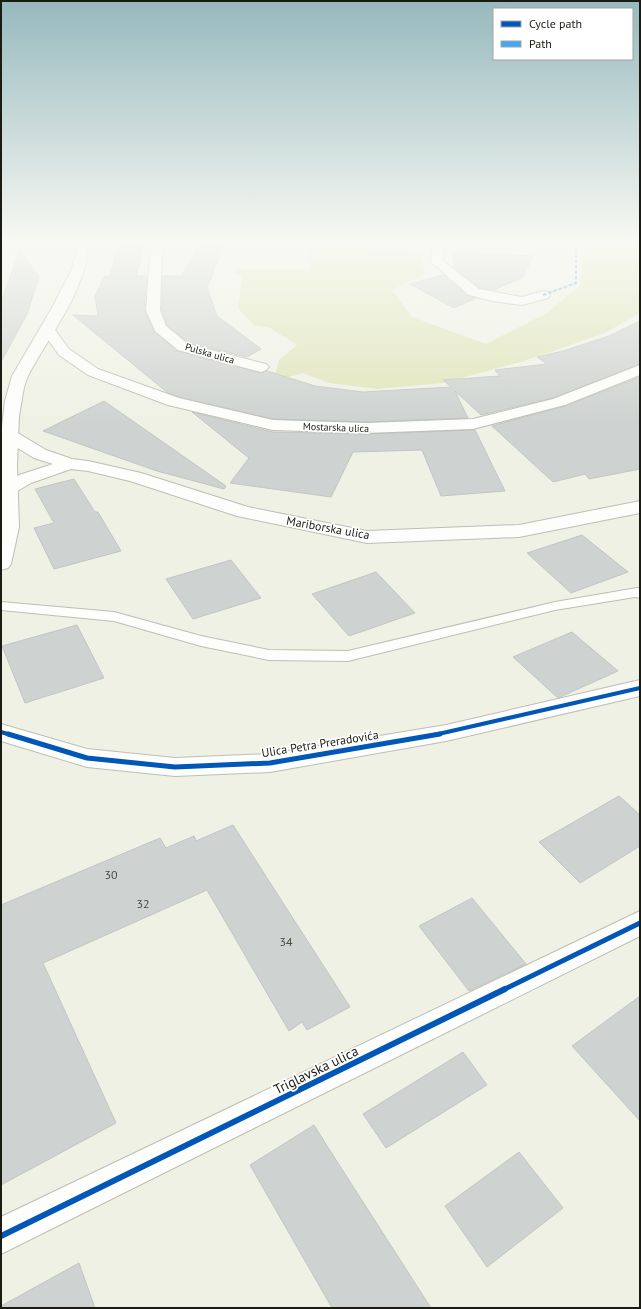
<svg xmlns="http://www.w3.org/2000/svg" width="641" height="1309" font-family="'PT Sans',sans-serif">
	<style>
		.green { fill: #e0e5bb }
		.building { fill: #ced2d0; stroke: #c2c5c3 }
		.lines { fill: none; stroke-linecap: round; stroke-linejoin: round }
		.lane-casing { stroke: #bdbeb5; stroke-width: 2 }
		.street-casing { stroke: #bdbeb5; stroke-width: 2 }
		.secondary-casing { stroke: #bdbeb5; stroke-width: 2 }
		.lane { fill: #fdfdfb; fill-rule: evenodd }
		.street { fill: #fdfdfb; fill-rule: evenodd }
		.secondary { fill: #fdfdfb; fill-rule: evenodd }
		.quiet { stroke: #3fa9f5; stroke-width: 2; stroke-dasharray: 3.5 2; stroke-linecap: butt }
		.cycleway-far2-casing { stroke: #fff; stroke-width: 6 }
		.cycleway-far1-casing { stroke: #fff; stroke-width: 8 }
		.cycleway-casing { stroke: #fff; stroke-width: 8 }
		.cycleway-far2 { stroke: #0057b8; stroke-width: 4 }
		.cycleway-far1 { stroke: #0057b8; stroke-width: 5 }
		.cycleway { stroke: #0057b8; stroke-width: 6 }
		.labels { text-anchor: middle; stroke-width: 3.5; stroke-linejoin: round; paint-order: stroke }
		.far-street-label { font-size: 10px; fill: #1a1b13; stroke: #fff }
		.street-label { font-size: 12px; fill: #1a1b13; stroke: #fff }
		.near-number-label { font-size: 12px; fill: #474942 }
		.near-street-label { font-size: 14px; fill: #1a1b13; stroke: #fff }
	</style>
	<rect width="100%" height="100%" fill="#f0f1e5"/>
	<path class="green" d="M 584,240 L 640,240 L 640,313 L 605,333 L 524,361 L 443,383 L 377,389 L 329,383 L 303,373 L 285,378 L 275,375 L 279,360 L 297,345 L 270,328 L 254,325 L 238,308 L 242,275 L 234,274 L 235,269 L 309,270 L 310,245 L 422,251 L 424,275 L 392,290 L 412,317 L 486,344 L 547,313 L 580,285 Z"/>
	<path class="building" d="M 120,240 L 145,240 L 136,276 L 147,276 L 144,310 L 154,332 L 178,351 L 261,373 L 267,371 L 315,386 L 363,392 L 451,387 L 443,380 L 500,376 L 495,370 L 547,364 L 537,357 L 563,351 L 609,336 L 640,321 L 640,364 L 553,398 L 481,415 L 455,391 L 468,418 L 366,422 L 273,419 L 179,397 L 168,393 L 73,315 L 98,316 L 95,296 L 105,276 L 110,276 Z
		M 201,240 L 226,240 L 207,288 L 217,316 L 261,349 L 247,357 L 189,343 L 167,325 L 162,310 L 163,276 L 182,276 Z
		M 20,250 L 39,277 L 27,314 L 1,362 L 1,302 Z
		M 454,252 L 533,256 L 523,277 L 494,290 L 480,288 L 453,267 Z
		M 443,275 L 468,296 L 476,298 L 454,308 L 410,284 Z
		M 640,377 L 640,469 L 589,479 L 585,474 L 553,482 L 492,426 L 565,406 Z
		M 104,401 L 226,486 L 224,489 L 157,471 L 43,431 Z
		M 192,412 L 273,432 L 366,434 L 475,430 L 505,491 L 441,496 L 422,450 L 353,452 L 331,497 L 230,483 L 249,458 Z
		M 74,479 L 95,512 L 98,512 L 121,551 L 54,569 L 34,528 L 54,523 L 35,489 Z
		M 582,535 L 628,572 L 571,593 L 527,553 Z
		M 231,560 L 261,598 L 193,619 L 166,579 Z
		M 376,572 L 415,613 L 349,636 L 312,594 Z
		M 77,625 L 104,678 L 25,703 L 2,646 Z
		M 572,632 L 618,671 L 558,698 L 513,657 Z
		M 619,796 L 640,815 L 640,846 L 580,883 L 539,842 Z
		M 233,825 L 350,1007 L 307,1030 L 302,1022 L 289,1031 L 207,890 L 43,963 L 116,1123 L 1,1185 L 1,905 L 160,838 L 166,848 L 194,836 L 196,841 Z
		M 472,898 L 526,964 L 469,991 L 419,926 Z
		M 640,996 L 640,1121 L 572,1046 Z
		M 463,1052 L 487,1085 L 386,1148 L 363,1114 Z
		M 314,1125 L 329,1149 L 431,1308 L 332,1308 L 250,1165 Z
		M 519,1152 L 563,1208 L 487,1267 L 445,1206 Z
		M 79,1263 L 95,1308 L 1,1308 L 1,1306 Z"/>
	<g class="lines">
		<defs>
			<path id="lane" d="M 52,240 L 60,240 L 62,243 L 61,245 L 55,245 Z
				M 637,588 L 640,588 L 640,598 L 635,597 L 555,610 L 348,661 L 269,660 L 201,646 L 114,621 L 1,610 L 1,602 L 114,612 L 201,636 L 269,650 L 348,651 L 555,602 Z"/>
			<path id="street" d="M 158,240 L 170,240 L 162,254 L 160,310 L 166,326 L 188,344 L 266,364 L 269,367 L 266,370 L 261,372 L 178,350 L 155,331 L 146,310 L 150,254 Z
				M 432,240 L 444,240 L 443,261 L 479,289 L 522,297 L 543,291 L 548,292 L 550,295 L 548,298 L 522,305 L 492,301 L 469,295 L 431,262 Z
				M 48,326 L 53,327 L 69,349 L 98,369 L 179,398 L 273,420 L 366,423 L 473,419 L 553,399 L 640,365 L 640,375 L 565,405 L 473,429 L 366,433 L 273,430 L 168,405 L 88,375 L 59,355 L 41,330 L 43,327 Z
				M 1,431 L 16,432 L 46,450 L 72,459 L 88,461 L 141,473 L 248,507 L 367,531 L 519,525 L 640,501 L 640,513 L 519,537 L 367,543 L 237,516 L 130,481 L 88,471 L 71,469 L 31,483 L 14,493 L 8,494 L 2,493 L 2,485 L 19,475 L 53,464 L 34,458 L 6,441 L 1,441 Z
				M 640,680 L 640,696 L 446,741 L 270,772 L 175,776 L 87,767 L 1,741 L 1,724 L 87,749 L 175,758 L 270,754 L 446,725 Z
				M 640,911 L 640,936 L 1,1254 L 1,1217 Z"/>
			<path id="secondary" d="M 76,240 L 88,240 C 89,288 49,335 28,376 L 24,387 L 19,416 L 17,465 L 19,527 L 11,564 L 8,568 L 1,570 L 1,435 L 5,401 L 12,376 L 52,308 L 71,271 L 76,254 Z"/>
		</defs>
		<use href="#lane" class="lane-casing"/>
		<use href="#street" class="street-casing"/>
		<use href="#secondary" class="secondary-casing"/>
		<use href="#lane" class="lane"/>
		<use href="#street" class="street"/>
		<use href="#secondary" class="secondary"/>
		<path class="quiet" d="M 543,295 L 576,283 L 576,240"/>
		<defs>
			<path id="cycleway-far2" d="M 1,732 L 11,735
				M 434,735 L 640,688"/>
			<path id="cycleway-far1" d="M 8,734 L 87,758 L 175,767 L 270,763 L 440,734
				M 503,990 L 640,923"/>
			<path id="cycleway" d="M 1,1236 L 505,989"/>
		</defs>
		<use href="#cycleway-far2" class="cycleway-far2-casing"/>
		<use href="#cycleway-far1" class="cycleway-far1-casing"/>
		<use href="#cycleway" class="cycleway-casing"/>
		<use href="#cycleway-far2" class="cycleway-far2"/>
		<use href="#cycleway-far1" class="cycleway-far1"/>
		<use href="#cycleway" class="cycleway"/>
	</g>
	<linearGradient id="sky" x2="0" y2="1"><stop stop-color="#96b9be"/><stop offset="0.57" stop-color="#f8f9f3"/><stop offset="1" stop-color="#f8f9f3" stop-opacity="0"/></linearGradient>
	<rect width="641" height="423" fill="url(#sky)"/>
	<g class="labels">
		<g class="far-street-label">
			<text transform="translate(210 353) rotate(16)" y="4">Pulska ulica</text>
			<text transform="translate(336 427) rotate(2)" y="4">Mostarska ulica</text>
		</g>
		<g class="street-label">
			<text transform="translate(328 528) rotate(10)" y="4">Mariborska ulica</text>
			<text transform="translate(320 744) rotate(-9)" y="4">Ulica Petra Preradovića</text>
		</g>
		<g class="near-number-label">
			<text x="111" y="879">30</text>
			<text x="143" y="908">32</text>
			<text x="286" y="946">34</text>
		</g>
		<g class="near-street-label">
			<text transform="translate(316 1070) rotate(-26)" y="5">Triglavska ulica</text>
		</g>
	</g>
	<rect width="641" height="1309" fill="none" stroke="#1a1b13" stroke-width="4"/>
	<rect x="493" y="8" width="140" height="52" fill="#ffffff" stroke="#a3a4a1"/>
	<rect x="501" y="21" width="20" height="6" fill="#0057b8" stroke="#a3a4a1"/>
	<text x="529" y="28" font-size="12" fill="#1a1b13">Cycle path</text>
	<rect x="501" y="41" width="20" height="6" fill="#3fa9f5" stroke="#a3a4a1"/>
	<text x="529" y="48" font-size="12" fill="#1a1b13">Path</text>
</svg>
